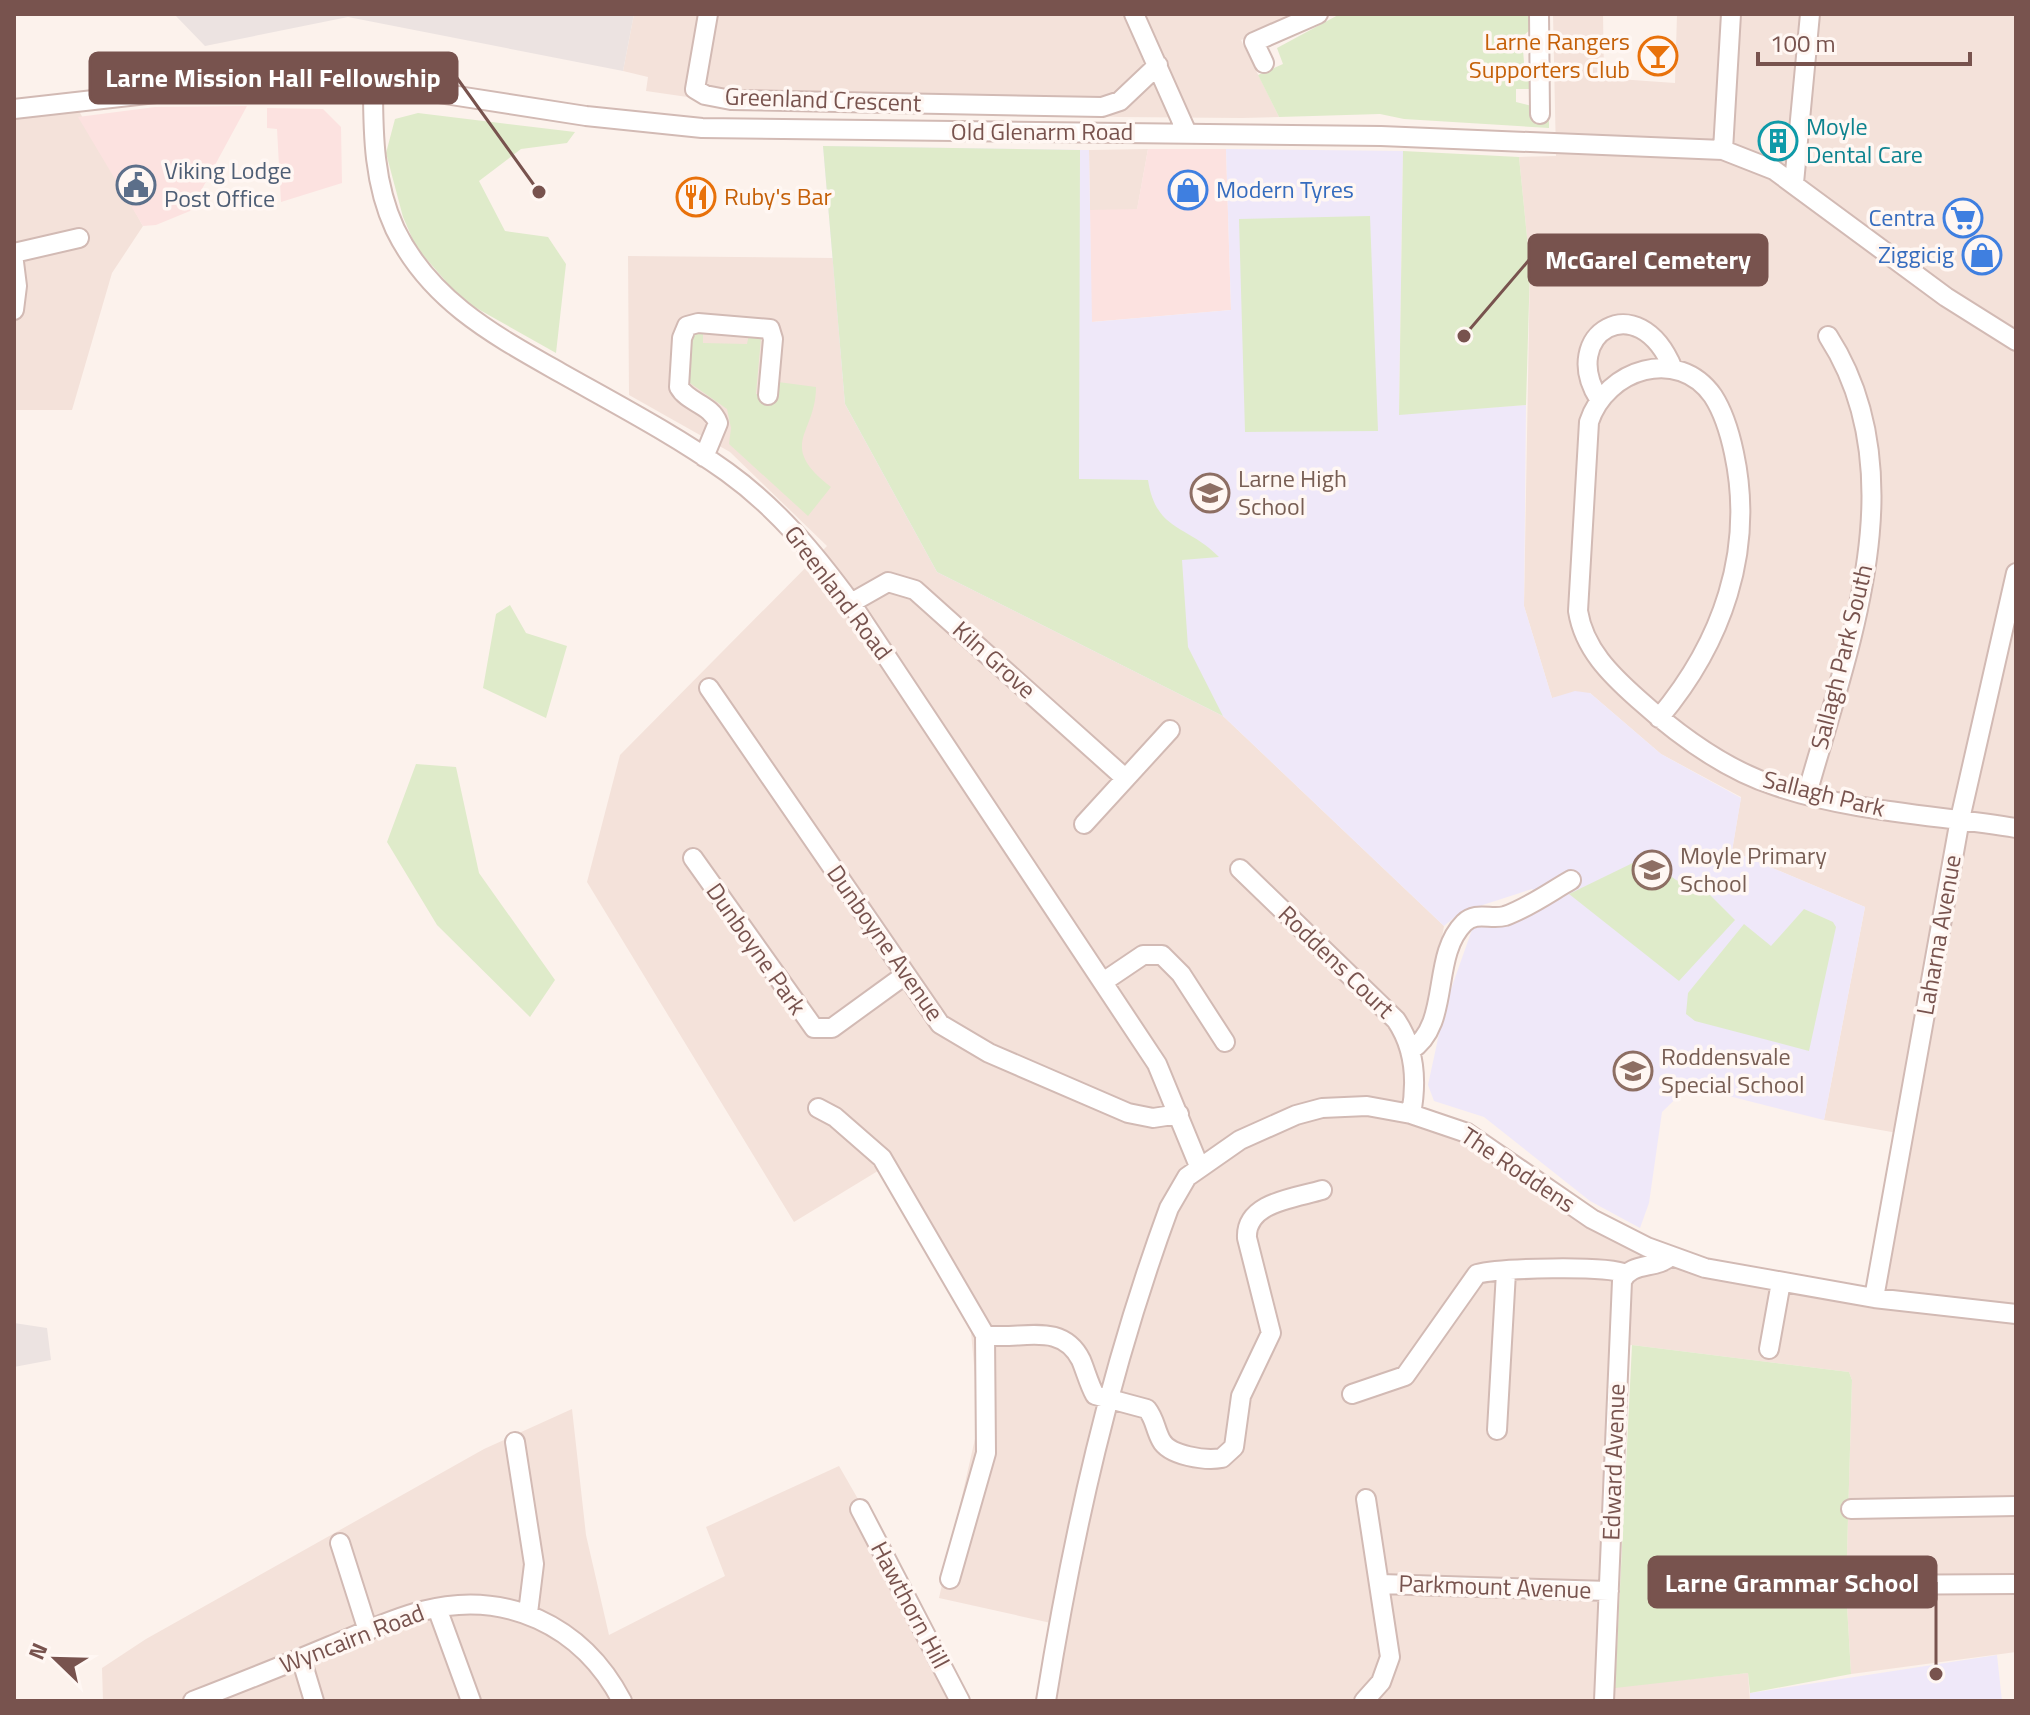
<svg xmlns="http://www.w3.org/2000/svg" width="2030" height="1715" font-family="'Titillium Web',sans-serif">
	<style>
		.residential { fill: #f4e2da }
		.commercial { fill: #fce2e0 }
		.industrial { fill: #ece3e1 }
		.education { fill: #efe8f9 }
		.green { fill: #dfebca }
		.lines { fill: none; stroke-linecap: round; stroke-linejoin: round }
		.minor-casing { stroke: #d2bab4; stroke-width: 22 }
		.minor { stroke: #fff; stroke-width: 18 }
		.labels { text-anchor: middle; stroke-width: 7; stroke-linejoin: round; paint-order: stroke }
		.food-label { font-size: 24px; fill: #c56008; stroke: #fff7f3; text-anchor: end }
		.street-label { font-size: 24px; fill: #78534e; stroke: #fff7f3 }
		.culture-label { font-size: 24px; fill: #0d838f; stroke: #fff7f3; text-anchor: start }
		.service-label { font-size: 24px; fill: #4e5e75; stroke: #fff7f3; text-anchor: start }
		.shop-label { font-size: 24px; fill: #366cbe; stroke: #fff7f3; text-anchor: end }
		.education-label { font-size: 24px; fill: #785e54; stroke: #fff7f3; text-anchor: start }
		.leader { fill: none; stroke: #78534e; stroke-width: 3 }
		.callout-dot { fill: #78534e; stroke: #fff7f3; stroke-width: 3 }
		.callout { fill: #78534e; stroke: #78534e; stroke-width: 3 }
		.callout-label { font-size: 26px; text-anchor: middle; font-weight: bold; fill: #fff }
	</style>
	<rect width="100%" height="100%" fill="#fcf2ec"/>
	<path class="residential" d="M 634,14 L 1313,14 L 1241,40 L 1279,117 L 1242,118 L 1119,117 L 736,104 L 646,91 L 648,77 L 623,71 Z
		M 1553,14 L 1603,14 L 1604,78 L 1675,83 L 1677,14 L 2016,14 L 2016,1652 L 1851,1674 L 1846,1588 L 1852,1380 L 1849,1372 L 1632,1345 L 1619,1347 L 1605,1688 L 1748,1673 L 1750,1701 L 1056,1701 L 1069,1627 L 939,1598 L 979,1421 L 970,1321 L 886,1166 L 794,1222 L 587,882 L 620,755 L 827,546 L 730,452 L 629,395 L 628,256 L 833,258 L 845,404 L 937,572 L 1223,716 L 1444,926 L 1411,1114 L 1444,1123 L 1647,1247 L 1874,1298 L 1903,1134 L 1824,1120 L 1865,907 L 1732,851 L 1741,797 L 1661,754 L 1590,693 L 1552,698 L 1524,606 L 1530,267 L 1519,157 L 1556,156 Z
		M 74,102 L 143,226 L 112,273 L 72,410 L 14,410 L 14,109 Z
		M 1148,149 L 1137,210 L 1090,210 L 1089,150 Z
		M 572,1409 L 586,1535 L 609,1635 L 725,1576 L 706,1527 L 839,1466 L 858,1499 L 849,1505 L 951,1701 L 103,1701 L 102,1668 L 146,1639 L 484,1449 Z"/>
	<path class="commercial" d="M 247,106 L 190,211 L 156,225 L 143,226 L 78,117 L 155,107 Z
		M 267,108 L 323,109 L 341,127 L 342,183 L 281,202 L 277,129 L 267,128 Z
		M 1148,149 L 1226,149 L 1231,310 L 1091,322 L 1090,210 L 1137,209 Z"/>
	<path class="industrial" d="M 174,14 L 634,14 L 623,71 L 348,17 L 205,46 Z
		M 14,1323 L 47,1328 L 51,1360 L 14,1367 Z"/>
	<path class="education" d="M 823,146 L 1089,150 L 1092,322 L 1231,310 L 1226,149 L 1403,151 L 1399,414 L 1526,405 L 1524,606 L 1552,698 L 1575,691 L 1590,693 L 1661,754 L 1741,798 L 1732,851 L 1865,907 L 1824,1120 L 1689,1086 L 1662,1112 L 1649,1203 L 1640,1228 L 1590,1201 L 1484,1117 L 1434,1101 L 1428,1085 L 1445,1006 L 1474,924 L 1548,901 L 1532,889 L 1461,912 L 1444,926 L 1223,716 L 937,572 L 845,404 Z
		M 1997,1655 L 2002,1701 L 1750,1701 L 1750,1693 Z"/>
	<path class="green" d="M 1340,14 L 1532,14 L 1531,29 L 1522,37 L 1525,75 L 1532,74 L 1534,83 L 1530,89 L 1516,89 L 1516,102 L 1532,106 L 1535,114 L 1549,115 L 1549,128 L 1404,119 L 1380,114 L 1279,117 L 1258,75 L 1283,64 L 1277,48 Z
		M 418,113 L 575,132 L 567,143 L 521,149 L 479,181 L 505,231 L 548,237 L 566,264 L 556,353 L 462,300 L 416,247 L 403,217 L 386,153 L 395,119 Z
		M 823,146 L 1080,150 L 1079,479 L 1148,480 C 1156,532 1188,525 1219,557 L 1182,560 L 1188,647 L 1223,716 L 937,572 L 845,404 Z
		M 1403,151 L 1519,157 L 1530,267 L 1526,405 L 1399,415 Z
		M 1370,216 L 1378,431 L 1245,432 L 1239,219 Z
		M 695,333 L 703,333 L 703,343 L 747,344 L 749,334 L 757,334 L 761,338 L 756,394 L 775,398 L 778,382 L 816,387 C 816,435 776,444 831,487 L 808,516 L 729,444 L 731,428 L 727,409 L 687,381 L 691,337 Z
		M 510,605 L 526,633 L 567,646 L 546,718 L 483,688 L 496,614 Z
		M 416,764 L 456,767 L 479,873 L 555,980 L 530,1017 L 437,925 L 387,842 Z
		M 1645,857 L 1676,880 L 1705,890 L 1735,920 L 1679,981 L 1569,894 Z
		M 1804,909 L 1833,922 L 1836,927 L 1809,1051 L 1695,1021 L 1686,1014 L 1688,993 L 1744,924 L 1771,946 Z
		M 1632,1345 L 1849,1372 L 1852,1380 L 1846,1588 L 1851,1674 L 1750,1693 L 1748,1673 L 1615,1688 Z"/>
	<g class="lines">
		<defs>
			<path id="minor" d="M 708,14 L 695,89 L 705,95 L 731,100 L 1102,107 L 1120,101 L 1158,65
				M 1134,14 L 1187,133
				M 1539,14 L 1540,114
				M 1264,63 L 1254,42 L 1318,14
				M 373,87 C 373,135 374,184 395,229 C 430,301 494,335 561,373 C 616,404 675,435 727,472 C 777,508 815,554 851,603 L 1157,1064 L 1199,1166
				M 14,109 L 200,88 L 316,85 L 432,92 L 586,116 L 702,128 L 1381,136 L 1723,150 L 1774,170 L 1946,297 L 2016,341
				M 1723,150 L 1731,14
				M 1794,183 L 1810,14
				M 14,253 L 79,238
				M 14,262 L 17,286 L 14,310
				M 1599,399 C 1558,335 1638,284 1673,369
				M 704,457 L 718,423 C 711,404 688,403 679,387 L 682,338 L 687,326 L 698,323 L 770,329 L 773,339 L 768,395
				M 851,603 L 888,582 L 915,590 L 1125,778
				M 709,688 L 940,1024 L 989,1053 L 1128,1113 L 1153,1118 L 1179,1114
				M 1659,718 C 1722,643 1755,551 1734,453 C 1730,434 1724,413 1713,396 C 1678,346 1606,369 1589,422 L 1578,611 C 1584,649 1611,675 1638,699 C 1678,735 1725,770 1776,786 C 1853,812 1937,815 2016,828
				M 1807,794 C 1847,651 1918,475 1828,336
				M 1084,824 L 1170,730
				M 693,858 L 814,1028 L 832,1028 L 905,975
				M 1240,869 L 1396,1020 C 1415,1048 1417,1082 1411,1114
				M 1103,982 L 1143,955 L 1162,955 L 1181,974 L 1225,1042
				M 1410,1051 C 1452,1024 1430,957 1464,923 C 1476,911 1491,920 1505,916 C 1528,908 1550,892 1571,880
				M 818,1108 L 835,1117 L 882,1158 L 985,1335 L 986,1453 L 950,1579
				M 1874,1298 L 1960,819 L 2016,573
				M 985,1335 C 1020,1341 1061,1320 1081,1360 C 1086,1372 1089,1384 1095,1395 L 1147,1409 C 1155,1419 1155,1429 1161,1440 C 1169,1456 1206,1461 1222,1458 L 1234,1447 L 1241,1396 L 1271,1333 L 1247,1238 C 1245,1202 1296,1198 1322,1190
				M 1769,1349 L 1781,1282
				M 1352,1394 L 1405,1376 L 1477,1274 C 1499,1268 1606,1265 1626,1274
				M 1497,1430 L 1506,1272
				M 515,1442 L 534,1564 L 528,1613
				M 860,1509 L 960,1701
				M 1851,1509 L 2016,1506
				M 340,1543 L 368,1631
				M 1380,1584 L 1609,1591
				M 1852,1585 L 2016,1584
				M 437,1608 L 471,1701
				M 301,1658 L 314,1701
				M 193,1701 C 239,1683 285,1665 330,1646 C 360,1634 391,1619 422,1611 C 505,1589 582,1625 622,1701
				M 1046,1701 C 1073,1532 1110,1368 1169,1208 L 1187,1177 L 1240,1140 L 1296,1115 L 1322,1108 L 1367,1106 L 1411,1114 L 1467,1133 L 1592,1219 L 1647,1247 L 1705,1268 L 1874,1298 L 2016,1314
				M 1364,1701 L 1381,1682 L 1390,1657 L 1366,1499
				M 1604,1701 L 1622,1281 C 1631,1261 1656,1270 1671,1256"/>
		</defs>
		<use href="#minor" class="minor-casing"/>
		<use href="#minor" class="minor"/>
	</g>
	<defs>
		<symbol id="bar-ring" viewBox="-11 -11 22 22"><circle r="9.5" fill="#fff7f3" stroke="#e8710a" stroke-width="1.5"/><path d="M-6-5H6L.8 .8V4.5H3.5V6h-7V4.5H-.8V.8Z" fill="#e8710a"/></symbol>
		<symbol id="building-ring" viewBox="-11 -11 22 22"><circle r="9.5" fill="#fff7f3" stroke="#0f9aa8" stroke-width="1.5"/><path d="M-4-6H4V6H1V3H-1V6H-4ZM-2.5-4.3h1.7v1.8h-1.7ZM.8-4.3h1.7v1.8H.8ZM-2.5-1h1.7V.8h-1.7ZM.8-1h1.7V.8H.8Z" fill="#0f9aa8"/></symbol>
		<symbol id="civic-ring" viewBox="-11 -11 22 22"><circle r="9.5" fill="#fff7f3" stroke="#5c6f8a" stroke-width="1.5"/><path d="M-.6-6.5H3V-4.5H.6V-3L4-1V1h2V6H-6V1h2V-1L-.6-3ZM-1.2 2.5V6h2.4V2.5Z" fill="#5c6f8a"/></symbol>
		<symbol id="shop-ring" viewBox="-11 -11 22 22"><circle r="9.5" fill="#fff7f3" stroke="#3f7fe0" stroke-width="1.5"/><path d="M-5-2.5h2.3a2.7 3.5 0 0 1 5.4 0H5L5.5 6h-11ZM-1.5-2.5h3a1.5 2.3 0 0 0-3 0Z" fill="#3f7fe0"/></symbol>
		<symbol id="restaurant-ring" viewBox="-11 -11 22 22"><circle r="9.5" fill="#fff7f3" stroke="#e8710a" stroke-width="1.5"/><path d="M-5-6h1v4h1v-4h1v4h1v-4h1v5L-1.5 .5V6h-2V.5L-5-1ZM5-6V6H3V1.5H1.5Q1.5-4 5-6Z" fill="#e8710a"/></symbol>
		<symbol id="supermarket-ring" viewBox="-11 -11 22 22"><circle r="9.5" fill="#fff7f3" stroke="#3f7fe0" stroke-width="1.5"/><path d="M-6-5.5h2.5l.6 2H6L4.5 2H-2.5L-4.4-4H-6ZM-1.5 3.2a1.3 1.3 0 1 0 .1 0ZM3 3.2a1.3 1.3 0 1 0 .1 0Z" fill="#3f7fe0"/></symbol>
		<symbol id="school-ring" viewBox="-11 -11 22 22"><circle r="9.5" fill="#fff7f3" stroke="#8d6e63" stroke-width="1.5"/><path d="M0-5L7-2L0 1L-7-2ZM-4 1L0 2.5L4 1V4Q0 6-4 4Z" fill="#8d6e63"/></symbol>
	</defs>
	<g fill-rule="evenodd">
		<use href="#bar-ring" x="1636" y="34" width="44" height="44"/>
		<use href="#building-ring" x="1756" y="119" width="44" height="44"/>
		<use href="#civic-ring" x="114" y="163" width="44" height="44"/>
		<use href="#shop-ring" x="1166" y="168" width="44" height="44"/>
		<use href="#restaurant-ring" x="674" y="175" width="44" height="44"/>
		<use href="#supermarket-ring" x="1941" y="196" width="44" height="44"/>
		<use href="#shop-ring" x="1960" y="233" width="44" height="44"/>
		<use href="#school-ring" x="1188" y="471" width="44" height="44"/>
		<use href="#school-ring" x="1630" y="848" width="44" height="44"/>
		<use href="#school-ring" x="1611" y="1049" width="44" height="44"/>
	</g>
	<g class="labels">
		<g class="food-label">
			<text x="1630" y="50">Larne Rangers<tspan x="1630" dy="28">Supporters Club</tspan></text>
			<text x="724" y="205" text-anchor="start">Ruby's Bar</text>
		</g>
		<g class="street-label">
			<text transform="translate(823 100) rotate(2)" y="8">Greenland Crescent</text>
			<text x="1042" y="140">Old Glenarm Road</text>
			<text transform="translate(838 593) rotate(53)" y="8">Greenland Road</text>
			<text transform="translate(1842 657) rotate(-76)" y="8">Sallagh Park South</text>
			<text transform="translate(994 660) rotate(42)" y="8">Kiln Grove</text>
			<text transform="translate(1824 794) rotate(14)" y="8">Sallagh Park</text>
			<text transform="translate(1939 935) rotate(-80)" y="8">Laharna Avenue</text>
			<text transform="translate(885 943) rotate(55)" y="8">Dunboyne Avenue</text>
			<text transform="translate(756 949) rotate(55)" y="8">Dunboyne Park</text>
			<text transform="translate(1336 962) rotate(44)" y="8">Roddens Court</text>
			<text transform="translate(1518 1170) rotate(34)" y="8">The Roddens</text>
			<text transform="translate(1614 1462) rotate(-88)" y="8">Edward Avenue</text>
			<text transform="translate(1495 1587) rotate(2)" y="8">Parkmount Avenue</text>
			<text transform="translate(910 1605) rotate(62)" y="8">Hawthorn Hill</text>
			<text transform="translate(352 1639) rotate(-21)" y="8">Wyncairn Road</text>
		</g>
		<g class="culture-label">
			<text x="1806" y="135">Moyle<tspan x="1806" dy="28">Dental Care</tspan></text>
		</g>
		<g class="service-label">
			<text x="164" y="179">Viking Lodge<tspan x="164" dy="28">Post Office</tspan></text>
		</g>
		<g class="shop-label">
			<text x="1216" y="198" text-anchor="start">Modern Tyres</text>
			<text x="1935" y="226">Centra</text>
			<text x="1954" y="263">Ziggicig</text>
		</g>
		<g class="education-label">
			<text x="1238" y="487">Larne High<tspan x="1238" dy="28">School</tspan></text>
			<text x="1680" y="864">Moyle Primary<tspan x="1680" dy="28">School</tspan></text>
			<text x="1661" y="1065">Roddensvale<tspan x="1661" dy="28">Special School</tspan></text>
		</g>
	</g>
	<path class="leader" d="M539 192L457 78M1464 336L1529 260M1936 1674L1936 1582"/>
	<g class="callout-dot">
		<circle cx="539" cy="192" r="8"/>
		<circle cx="1464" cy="336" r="8"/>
		<circle cx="1936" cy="1674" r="8"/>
	</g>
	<g class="callout">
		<rect x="90" y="53" width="367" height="50" rx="8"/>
		<rect x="1529" y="235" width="238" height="50" rx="8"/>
		<rect x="1649" y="1557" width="287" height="50" rx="8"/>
	</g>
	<g class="callout-label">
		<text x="273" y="87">Larne Mission Hall Fellowship</text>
		<text x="1648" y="269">McGarel Cemetery</text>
		<text x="1792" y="1592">Larne Grammar School</text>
	</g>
	<rect width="2030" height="1715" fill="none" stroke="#78534e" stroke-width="32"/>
	<g transform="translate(56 1659) rotate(293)" stroke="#fff7f3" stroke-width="6" paint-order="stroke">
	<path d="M0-6L14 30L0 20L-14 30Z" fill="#78534e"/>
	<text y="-12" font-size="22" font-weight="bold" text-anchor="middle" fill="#78534e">N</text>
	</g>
	<path d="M1758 52v12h212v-12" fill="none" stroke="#78534e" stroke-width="4"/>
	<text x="1770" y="52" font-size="24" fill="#78534e" stroke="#fff7f3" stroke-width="6" paint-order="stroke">100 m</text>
</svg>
